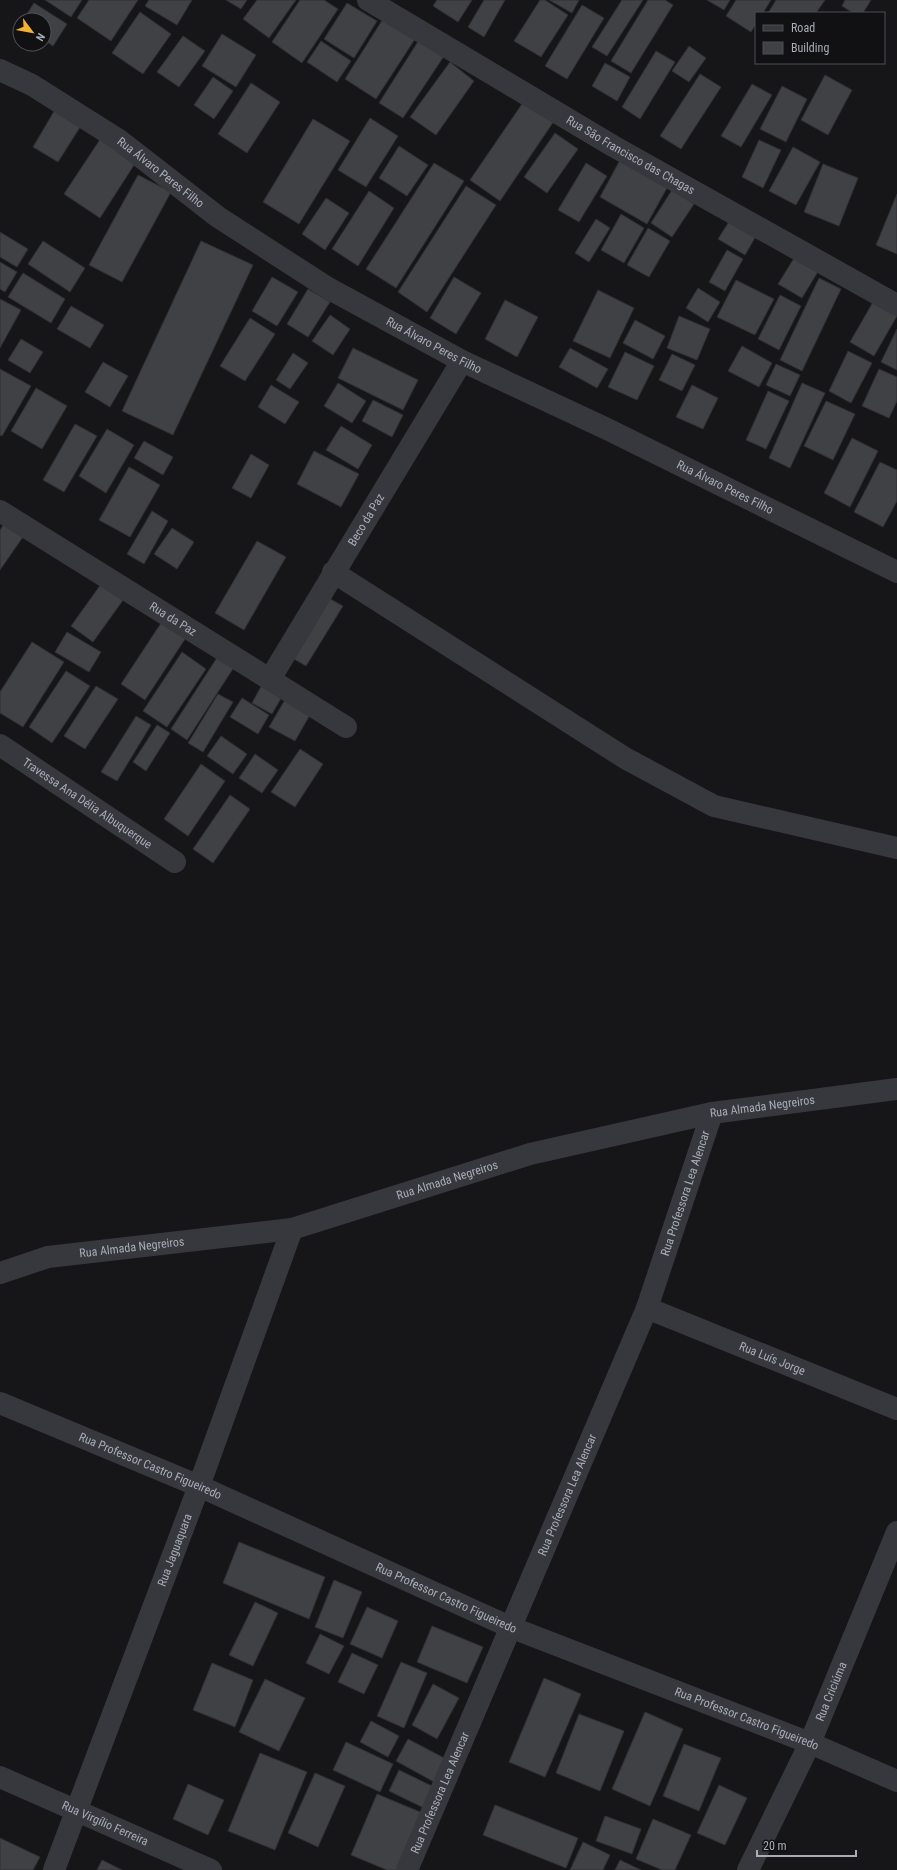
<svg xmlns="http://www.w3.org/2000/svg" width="897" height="1870" font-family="'Roboto Condensed',sans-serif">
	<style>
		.building { fill: #404145; stroke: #303034 }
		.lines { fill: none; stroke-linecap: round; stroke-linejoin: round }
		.minor { stroke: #37383d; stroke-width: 22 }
		.labels { text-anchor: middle; stroke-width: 3; stroke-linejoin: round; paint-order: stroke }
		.street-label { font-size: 12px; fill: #a8adb8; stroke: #111113 }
	</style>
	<rect width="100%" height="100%" fill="#161618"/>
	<path class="building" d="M 45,0 L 82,0 L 71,17 Z
		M 89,0 L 138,0 L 111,41 L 77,18 Z
		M 149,0 L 192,0 L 177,25 L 145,6 Z
		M 226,0 L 247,0 L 241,9 Z
		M 257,0 L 296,0 L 269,38 L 243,19 Z
		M 300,0 L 324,0 L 338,9 L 302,63 L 272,42 Z
		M 437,0 L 472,0 L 458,22 L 433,6 Z
		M 484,0 L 505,0 L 484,37 L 468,27 Z
		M 540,0 L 545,0 L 568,15 L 541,57 L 514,41 Z
		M 549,0 L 579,0 L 572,13 Z
		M 622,0 L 643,0 L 607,56 L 592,47 Z
		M 648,0 L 665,0 L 673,5 L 631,73 L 611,61 Z
		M 707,0 L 730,0 L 724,10 Z
		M 736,0 L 771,0 L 763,13 L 756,13 L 756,24 L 751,32 L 726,16 Z
		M 776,0 L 825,0 L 816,13 L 768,13 Z
		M 845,0 L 871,0 L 863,13 L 853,13 L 842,6 Z
		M 34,3 L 67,24 L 53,46 L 44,40 L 44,20 L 23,20 Z
		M 347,3 L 377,21 L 354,58 L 324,39 Z
		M 582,5 L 604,18 L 567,79 L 545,66 Z
		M 140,12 L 171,34 L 143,74 L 112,53 Z
		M 383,19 L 415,39 L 376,99 L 345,79 Z
		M 222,34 L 256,55 L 236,87 L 202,66 Z
		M 183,36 L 205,51 L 179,87 L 157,72 Z
		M 419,40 L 444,56 L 403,118 L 379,103 Z
		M 321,41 L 351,61 L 337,82 L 307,62 Z
		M 689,46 L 706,58 L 689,82 L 672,71 Z
		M 656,51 L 675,62 L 640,119 L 622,107 Z
		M 450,62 L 474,81 L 436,135 L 410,117 Z
		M 605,63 L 630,77 L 617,101 L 592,86 Z
		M 700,74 L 721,87 L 681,149 L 660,136 Z
		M 825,75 L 852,90 L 828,135 L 801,120 Z
		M 213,77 L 233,91 L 214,119 L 194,105 Z
		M 251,83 L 280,102 L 247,153 L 218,134 Z
		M 752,84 L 772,95 L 741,147 L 721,136 Z
		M 782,86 L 807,99 L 786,142 L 760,129 Z
		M 524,101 L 554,121 L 500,201 L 470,180 Z
		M 56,108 L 82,124 L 58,162 L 33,147 Z
		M 370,118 L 398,136 L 366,187 L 338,170 Z
		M 313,119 L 350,141 L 299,224 L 263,202 Z
		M 555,133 L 578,149 L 547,193 L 524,177 Z
		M 101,138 L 136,162 L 100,218 L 64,194 Z
		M 759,140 L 781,150 L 763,188 L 742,177 Z
		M 399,146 L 428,165 L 407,196 L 379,178 Z
		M 793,147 L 820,162 L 796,205 L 769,191 Z
		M 620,160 L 668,186 L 647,224 L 600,197 Z
		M 434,163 L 464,181 L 396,288 L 366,269 Z
		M 586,163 L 607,176 L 579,222 L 558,210 Z
		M 823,164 L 858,178 L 839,226 L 804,212 Z
		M 138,175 L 171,192 L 122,282 L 89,265 Z
		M 466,186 L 496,205 L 427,312 L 398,292 Z
		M 672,190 L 694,204 L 672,237 L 651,223 Z
		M 369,191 L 394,208 L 358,266 L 332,249 Z
		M 897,194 L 897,254 L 876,245 Z
		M 326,198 L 349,213 L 325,250 L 302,234 Z
		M 621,214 L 644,228 L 624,263 L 601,250 Z
		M 596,219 L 610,228 L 589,262 L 575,253 Z
		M 730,220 L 756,236 L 745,255 L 718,239 Z
		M 648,228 L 670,241 L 649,277 L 627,265 Z
		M 0,232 L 28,249 L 17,267 L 0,257 Z
		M 43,241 L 85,268 L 70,292 L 28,264 Z
		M 201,241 L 253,265 L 173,435 L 122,411 Z
		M 727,250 L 743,259 L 725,291 L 709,282 Z
		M 796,255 L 819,270 L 802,298 L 778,284 Z
		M 0,262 L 17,272 L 5,292 L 0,289 Z
		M 23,273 L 65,299 L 51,323 L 8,297 Z
		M 272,277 L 298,292 L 277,326 L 252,311 Z
		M 454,277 L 481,293 L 456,334 L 430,318 Z
		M 819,278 L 841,289 L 802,371 L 780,360 Z
		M 736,280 L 774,299 L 755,335 L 717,317 Z
		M 698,288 L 720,302 L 708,322 L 686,308 Z
		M 308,289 L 330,302 L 308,337 L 287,324 Z
		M 598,290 L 634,308 L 610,358 L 573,341 Z
		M 780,295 L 801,306 L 779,350 L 758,339 Z
		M 0,299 L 21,310 L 0,348 Z
		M 505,300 L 538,317 L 517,357 L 485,339 Z
		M 873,302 L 897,316 L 874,356 L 850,342 Z
		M 71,306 L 104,325 L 90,348 L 57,329 Z
		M 330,315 L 350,329 L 333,355 L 312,341 Z
		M 679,316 L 710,329 L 697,360 L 667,348 Z
		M 250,318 L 275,334 L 245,381 L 220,366 Z
		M 635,320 L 665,336 L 653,359 L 623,343 Z
		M 897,329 L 897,370 L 881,362 Z
		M 21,339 L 43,352 L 30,373 L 8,360 Z
		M 742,346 L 772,363 L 759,387 L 728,371 Z
		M 353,348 L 418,380 L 403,410 L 338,378 Z
		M 570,348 L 608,369 L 597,388 L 559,367 Z
		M 848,351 L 872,363 L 851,403 L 829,391 Z
		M 625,352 L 654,366 L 637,400 L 608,387 Z
		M 293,353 L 308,363 L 290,389 L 276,380 Z
		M 672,354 L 695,365 L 682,391 L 659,380 Z
		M 103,362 L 128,376 L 110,407 L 85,392 Z
		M 776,364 L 800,375 L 790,396 L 766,385 Z
		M 0,369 L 31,386 L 2,436 L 0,435 Z
		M 879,369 L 897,377 L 897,401 L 889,418 L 862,406 Z
		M 338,383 L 366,401 L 352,423 L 324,406 Z
		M 802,383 L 825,393 L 790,468 L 769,458 Z
		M 271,385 L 299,402 L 285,424 L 258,407 Z
		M 692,385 L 718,398 L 703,429 L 676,417 Z
		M 36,388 L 67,406 L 42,449 L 11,431 Z
		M 768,391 L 789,401 L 766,449 L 746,440 Z
		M 373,400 L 403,415 L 392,437 L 362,421 Z
		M 826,401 L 855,414 L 833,460 L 804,446 Z
		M 75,424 L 97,436 L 64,492 L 43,480 Z
		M 341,426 L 372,445 L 358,469 L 326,450 Z
		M 107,429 L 134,445 L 106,493 L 79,476 Z
		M 852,438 L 878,451 L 850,507 L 824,493 Z
		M 144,441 L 173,457 L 163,475 L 134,458 Z
		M 314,451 L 359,474 L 341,507 L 297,484 Z
		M 251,454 L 269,465 L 251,498 L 232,488 Z
		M 880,462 L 897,470 L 897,501 L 883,527 L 854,512 Z
		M 129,467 L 160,485 L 130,537 L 99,520 Z
		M 152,511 L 168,521 L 144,564 L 127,554 Z
		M 6,521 L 25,534 L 0,570 L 0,530 Z
		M 172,528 L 194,542 L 177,569 L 154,554 Z
		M 257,541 L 286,557 L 244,630 L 215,613 Z
		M 104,580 L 126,596 L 93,642 L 71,626 Z
		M 323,595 L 343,606 L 306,666 L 287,655 Z
		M 163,620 L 187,636 L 145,700 L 121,684 Z
		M 67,632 L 101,652 L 89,672 L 55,652 Z
		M 32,642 L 64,662 L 23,727 L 0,713 L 0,692 Z
		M 182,652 L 206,669 L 167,727 L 143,711 Z
		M 220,653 L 236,664 L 187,740 L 171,729 Z
		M 66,671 L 90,686 L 52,743 L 29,727 Z
		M 263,683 L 284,693 L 272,714 L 252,703 Z
		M 96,686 L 118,699 L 85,749 L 64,736 Z
		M 218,694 L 233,702 L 203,752 L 188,743 Z
		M 242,698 L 269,715 L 258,734 L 230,717 Z
		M 286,698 L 311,713 L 295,741 L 269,727 Z
		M 136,716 L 151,725 L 117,781 L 101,772 Z
		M 157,725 L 170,733 L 146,771 L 133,762 Z
		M 221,736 L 247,754 L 233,774 L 207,756 Z
		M 300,749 L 323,764 L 295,807 L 271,792 Z
		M 255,754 L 278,770 L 262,793 L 239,778 Z
		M 201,764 L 225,781 L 188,836 L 164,819 Z
		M 230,795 L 250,809 L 213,863 L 193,849 Z
		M 239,1542 L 325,1577 L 309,1619 L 223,1583 Z
		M 334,1580 L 362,1592 L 343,1638 L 315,1627 Z
		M 255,1602 L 278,1613 L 253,1666 L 229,1655 Z
		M 367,1607 L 398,1621 L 382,1658 L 350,1644 Z
		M 432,1626 L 483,1647 L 467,1683 L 417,1662 Z
		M 320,1634 L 344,1646 L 329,1674 L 306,1663 Z
		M 352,1653 L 378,1665 L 364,1694 L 338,1682 Z
		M 401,1662 L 427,1673 L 404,1728 L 377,1716 Z
		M 212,1663 L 253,1680 L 235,1727 L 193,1710 Z
		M 544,1678 L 581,1694 L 545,1777 L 509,1762 Z
		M 265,1679 L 305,1698 L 279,1751 L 239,1732 Z
		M 433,1684 L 459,1698 L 437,1739 L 412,1725 Z
		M 645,1712 L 683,1729 L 650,1806 L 612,1789 Z
		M 579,1714 L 624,1731 L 600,1791 L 556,1773 Z
		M 371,1721 L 399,1736 L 388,1757 L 360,1742 Z
		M 408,1739 L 448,1760 L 436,1783 L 396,1761 Z
		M 346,1742 L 393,1764 L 380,1792 L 333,1770 Z
		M 684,1744 L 721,1758 L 699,1811 L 663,1796 Z
		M 260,1753 L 307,1772 L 275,1850 L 228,1831 Z
		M 399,1770 L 436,1788 L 426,1809 L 389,1791 Z
		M 315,1773 L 345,1786 L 318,1847 L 288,1833 Z
		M 188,1784 L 224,1800 L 208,1835 L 173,1819 Z
		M 719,1785 L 747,1798 L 725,1845 L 697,1833 Z
		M 377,1794 L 425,1814 L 401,1870 L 387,1870 L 351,1855 Z
		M 495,1805 L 578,1838 L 566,1868 L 483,1835 Z
		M 605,1816 L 641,1829 L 632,1854 L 596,1841 Z
		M 653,1819 L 691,1835 L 675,1870 L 662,1870 L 636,1859 Z
		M 0,1838 L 40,1857 L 33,1870 L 0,1870 Z
		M 583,1842 L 610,1855 L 603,1870 L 570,1870 Z
		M 102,1860 L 122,1870 L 97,1870 Z
		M 620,1860 L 641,1870 L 615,1870 Z"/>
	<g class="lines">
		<g class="minor">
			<path id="s1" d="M 368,0 L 613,146 L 897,305"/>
			<path id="s2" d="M 0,70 L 32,85 L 119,140 L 218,217 L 328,288 L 462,361 L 605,428 L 897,572"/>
			<path id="s3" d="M 0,511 L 346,727"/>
			<path d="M 333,572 L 625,758 L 714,806 L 897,848"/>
			<path id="s4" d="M 270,679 L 462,361"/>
			<path id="s5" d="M 0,745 L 175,862"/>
			<path id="s6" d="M 0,1273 L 48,1257 L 292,1229 L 530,1154 L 712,1113 L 897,1089"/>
			<path id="s7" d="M 647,1308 L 897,1409"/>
			<path id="s8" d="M 0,1403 L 199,1486 L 510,1627 L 810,1743 L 897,1781"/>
			<path id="s9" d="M 0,1777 L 211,1870"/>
			<path id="s10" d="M 54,1870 L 199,1486 L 292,1229"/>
			<path id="s11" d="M 407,1870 L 647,1308 L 712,1113"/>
			<path id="s12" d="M 748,1870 L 810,1743 L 897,1532"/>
		</g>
	</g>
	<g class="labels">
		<g class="street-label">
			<text dy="4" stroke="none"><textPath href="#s1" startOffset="305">Rua São Francisco das Chagas</textPath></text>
			<text dy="4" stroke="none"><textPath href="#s2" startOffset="191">Rua Álvaro Peres Filho</textPath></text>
			<text dy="4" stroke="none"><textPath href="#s2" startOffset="515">Rua Álvaro Peres Filho</textPath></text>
			<text dy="4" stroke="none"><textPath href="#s2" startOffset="839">Rua Álvaro Peres Filho</textPath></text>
			<text dy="4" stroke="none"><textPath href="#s4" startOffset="186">Beco da Paz</textPath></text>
			<text dy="4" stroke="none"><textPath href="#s3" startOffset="204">Rua da Paz</textPath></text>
			<text dy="4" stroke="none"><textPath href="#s5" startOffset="105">Travessa Ana Délia Albuquerque</textPath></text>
			<text dy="4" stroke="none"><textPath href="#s6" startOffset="783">Rua Almada Negreiros</textPath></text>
			<text dy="4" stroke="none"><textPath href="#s6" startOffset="459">Rua Almada Negreiros</textPath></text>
			<text dy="4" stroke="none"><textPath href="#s11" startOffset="732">Rua Professora Lea Alencar</textPath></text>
			<text dy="4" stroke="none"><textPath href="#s6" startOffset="135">Rua Almada Negreiros</textPath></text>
			<text dy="4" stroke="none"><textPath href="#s7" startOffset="135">Rua Luís Jorge</textPath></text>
			<text dy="4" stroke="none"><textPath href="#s8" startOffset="163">Rua Professor Castro Figueiredo</textPath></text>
			<text dy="4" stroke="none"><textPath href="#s11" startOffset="408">Rua Professora Lea Alencar</textPath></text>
			<text dy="4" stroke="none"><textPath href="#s10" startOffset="342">Rua Jaguaquara</textPath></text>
			<text dy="4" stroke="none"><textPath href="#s8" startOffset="487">Rua Professor Castro Figueiredo</textPath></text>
			<text dy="4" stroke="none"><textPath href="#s12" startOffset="197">Rua Criciúma</textPath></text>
			<text dy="4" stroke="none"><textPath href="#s8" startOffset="811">Rua Professor Castro Figueiredo</textPath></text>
			<text dy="4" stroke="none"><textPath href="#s11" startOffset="84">Rua Professora Lea Alencar</textPath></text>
			<text dy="4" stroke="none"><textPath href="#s9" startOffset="115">Rua Virgílio Ferreira</textPath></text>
		</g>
	</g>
	<rect x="755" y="12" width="130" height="52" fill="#111113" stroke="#4d4f55"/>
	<rect x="763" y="25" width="20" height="6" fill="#37383d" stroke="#4d4f55"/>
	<text x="791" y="32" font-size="12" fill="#a8adb8">Road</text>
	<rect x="763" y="42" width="20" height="12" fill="#404145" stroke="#4d4f55"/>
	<text x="791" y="52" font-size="12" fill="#a8adb8">Building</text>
	<g transform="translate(32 32) rotate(122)"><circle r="19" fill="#111113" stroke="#4d4f55"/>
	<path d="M0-3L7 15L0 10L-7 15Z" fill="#f2b134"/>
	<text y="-6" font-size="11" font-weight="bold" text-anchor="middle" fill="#a8adb8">N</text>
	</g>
	<path d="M757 1850v6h99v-6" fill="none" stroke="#a8adb8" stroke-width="2"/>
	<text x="763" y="1850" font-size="12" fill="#a8adb8" stroke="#111113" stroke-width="3" paint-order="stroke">20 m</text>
</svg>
